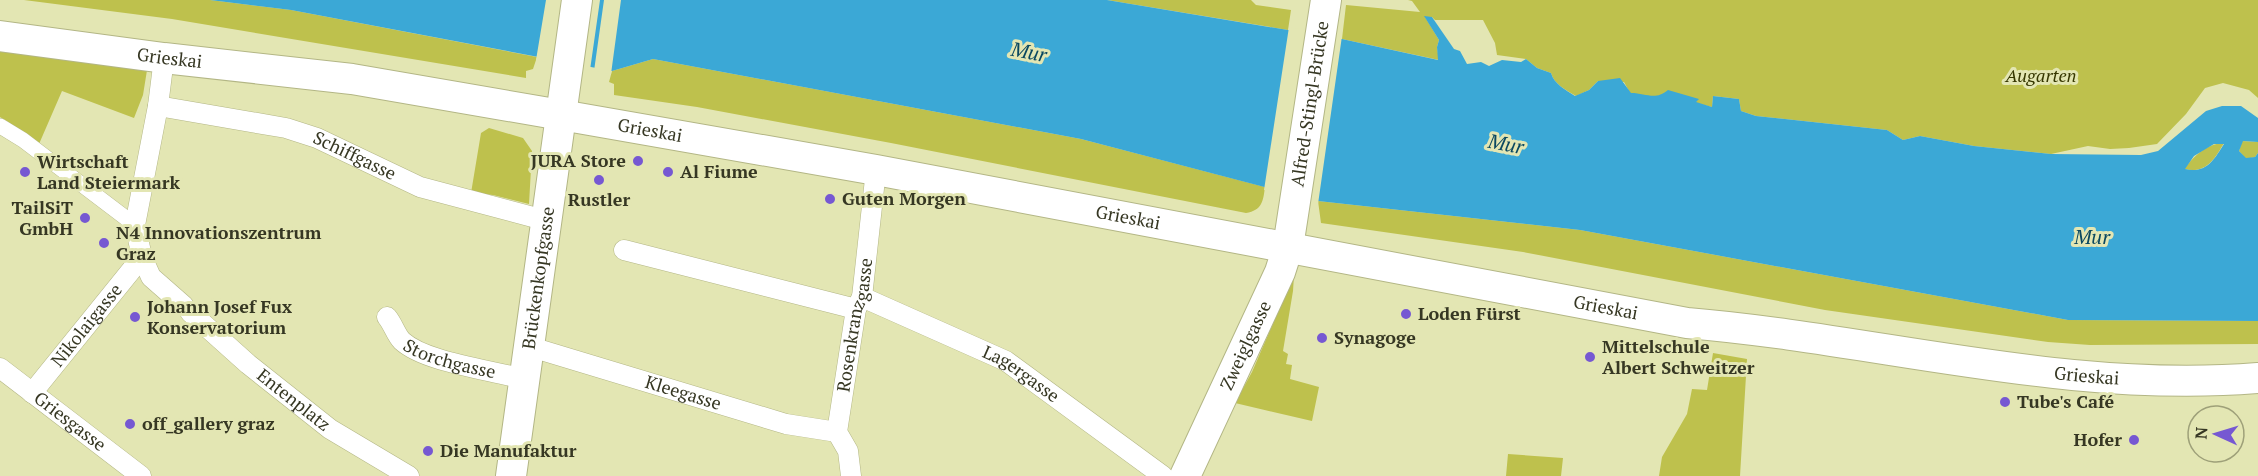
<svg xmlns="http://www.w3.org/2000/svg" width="2258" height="476" font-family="'PT Serif',serif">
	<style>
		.green { fill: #bec14d }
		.water { fill: #3ba8d6; fill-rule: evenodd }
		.pier { fill: #e3e6b3 }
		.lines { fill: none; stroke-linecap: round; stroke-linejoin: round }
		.pedestrian-casing { stroke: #b3b685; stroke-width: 16 }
		.minor-casing { stroke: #b3b685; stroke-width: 21 }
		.primary-casing { stroke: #b3b685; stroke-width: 32 }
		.pedestrian { stroke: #fff; stroke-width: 15 }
		.minor { stroke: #fff; stroke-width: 20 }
		.primary { stroke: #fff; stroke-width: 30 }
		.poi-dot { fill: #7658d2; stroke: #e3e6b3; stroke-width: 2 }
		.labels { text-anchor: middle; stroke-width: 6; stroke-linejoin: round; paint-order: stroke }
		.street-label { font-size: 18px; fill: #363723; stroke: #e3e6b3 }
		.park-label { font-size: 18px; font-style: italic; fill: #363700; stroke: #e3e6b3 }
		.poi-label { font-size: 18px; font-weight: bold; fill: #363723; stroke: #e3e6b3; text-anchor: start }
		.water-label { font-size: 20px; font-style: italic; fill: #0a4860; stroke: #e3e6b3 }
	</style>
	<rect width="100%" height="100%" fill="#e3e6b3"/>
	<path class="green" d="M 24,0 L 210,0 L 291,10 L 537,57 L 533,69 L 526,71 L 526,78 L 172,19 Z
		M 1107,0 L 1251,0 L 1256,5 L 1291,10 L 1288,30 Z
		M 1408,0 L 2258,0 L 2258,98 L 2249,90 L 2223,83 L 2205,88 L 2186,114 L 2157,144 L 2129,148 L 2110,149 L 2088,146 L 2051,154 L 1974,146 L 1920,136 L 1903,140 L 1887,130 L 1756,116 L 1741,111 L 1739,99 L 1713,96 L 1712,107 L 1663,95 L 1653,98 L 1630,93 L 1624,82 L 1598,81 L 1589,90 L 1576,96 C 1566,90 1554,84 1551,73 L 1537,68 L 1526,59 L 1497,55 L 1495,43 L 1483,20 L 1435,20 L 1432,17 L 1425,17 L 1439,40 L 1437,47 L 1439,60 L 1342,39 L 1346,5 L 1420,12 L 1412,1 Z
		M 0,44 L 148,64 L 143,95 L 134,118 L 62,91 L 39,144 L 24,132 L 0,117 Z
		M 653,59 L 1081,139 L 1265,187 C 1263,202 1262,210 1246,213 L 891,143 L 697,107 L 614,95 L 614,84 L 609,82 L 612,71 Z
		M 489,128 L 523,138 L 532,151 L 529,204 L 493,195 L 471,193 L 481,133 Z
		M 2242,141 L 2258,142 L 2258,153 L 2255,157 L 2246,159 L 2239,151 Z
		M 2224,143 C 2214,160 2206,174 2184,169 C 2195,155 2206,144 2224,143 Z
		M 1318,201 L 1580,230 L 2068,320 L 2258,321 L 2258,344 L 2090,345 L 2048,342 L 1825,310 L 1523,252 L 1321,223 Z
		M 1294,275 L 1293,291 L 1283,351 L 1288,354 L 1286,364 L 1292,365 L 1290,379 L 1319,387 L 1312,421 L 1235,403 L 1252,372 Z
		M 1713,353 L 1747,359 L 1740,476 L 1659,476 L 1662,457 L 1687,414 L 1692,389 L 1707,390 Z
		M 1508,454 L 1563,458 L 1561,476 L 1506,476 Z"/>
	<path class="water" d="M 210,0 L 1107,0 L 1342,39 L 1438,60 L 1437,47 L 1439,40 L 1424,16 L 1432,17 L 1454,49 L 1460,51 L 1467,64 L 1481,62 L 1489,66 L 1502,60 L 1521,62 L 1526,59 L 1537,68 L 1551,73 C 1554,84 1566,90 1575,96 L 1589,90 L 1598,81 L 1620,78 L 1631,93 C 1646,93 1655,101 1668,90 L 1699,99 L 1696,102 L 1712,107 L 1713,96 L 1739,99 L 1741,111 L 1756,116 L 1887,130 L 1903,140 L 1920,136 L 1974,146 L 2051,154 L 2141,155 L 2158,151 L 2206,111 L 2222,106 L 2241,106 L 2258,118 L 2258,142 L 2243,141 L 2239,151 L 2246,158 L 2255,157 L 2258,153 L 2258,321 L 2068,320 L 1580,230 L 1318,201 L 1081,139 L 653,59 L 612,71 L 291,10 ZM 2214,144 L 2224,144 C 2214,160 2206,174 2185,169 L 2194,156 Z"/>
	<path class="pier" d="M 546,0 L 600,0 L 590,70 L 536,60 Z
		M 604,0 L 621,0 L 611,74 L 594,71 Z
		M 1289,27 L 1342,36 L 1318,204 L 1264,190 Z"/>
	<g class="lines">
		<defs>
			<path id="pedestrian" d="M 0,126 L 23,140 L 135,225"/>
			<g id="minor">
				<path d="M 164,58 L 158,106 L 135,225 L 142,257 L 151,277 L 184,306"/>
				<path id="s1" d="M 158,106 L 286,128 L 317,138 L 420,187 L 548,221"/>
				<path d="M 624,250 L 856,309"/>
				<path id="s2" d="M 862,297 L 1006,361 L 1163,476"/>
				<path id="s3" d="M 190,312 L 248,364 L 330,429 L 409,476"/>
				<path id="s4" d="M 387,317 C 393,324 396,335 402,341 C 426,363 494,370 526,380"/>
				<path id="s5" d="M 531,347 L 786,424 L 837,432"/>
				<path id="s6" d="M 0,368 L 141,476"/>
				<path id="s7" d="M 32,393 L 142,257"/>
				<path id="s8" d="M 851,476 L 848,451 L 837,432 L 856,309 L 862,297 L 876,170"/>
			</g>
			<g id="primary">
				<path id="s9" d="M 0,36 L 164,58 L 352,79 L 561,115 L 876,170 L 1687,323 C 1878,339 2065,394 2258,378"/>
				<path id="s10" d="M 511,476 L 577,0"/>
				<path id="s11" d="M 1185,476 L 1280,272 L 1288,247 L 1326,0"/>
			</g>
		</defs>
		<use href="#pedestrian" class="pedestrian-casing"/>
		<use href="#minor" class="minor-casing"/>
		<use href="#primary" class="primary-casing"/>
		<use href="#pedestrian" class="pedestrian"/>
		<use href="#minor" class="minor"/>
		<use href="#primary" class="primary"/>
	</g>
	<g class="poi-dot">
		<circle cx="638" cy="161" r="6"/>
		<circle cx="25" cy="172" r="6"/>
		<circle cx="668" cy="172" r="6"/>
		<circle cx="599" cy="180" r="6"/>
		<circle cx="830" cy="199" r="6"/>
		<circle cx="85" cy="218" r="6"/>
		<circle cx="104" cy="243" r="6"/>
		<circle cx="1406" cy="314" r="6"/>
		<circle cx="135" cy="317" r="6"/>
		<circle cx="1322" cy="338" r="6"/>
		<circle cx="1590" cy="357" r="6"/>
		<circle cx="2005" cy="402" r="6"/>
		<circle cx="130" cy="424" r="6"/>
		<circle cx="2134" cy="440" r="6"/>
		<circle cx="428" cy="451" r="6"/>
	</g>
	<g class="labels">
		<g class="street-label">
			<text dy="6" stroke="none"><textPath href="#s9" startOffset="171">Grieskai</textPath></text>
			<text dy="6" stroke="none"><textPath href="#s11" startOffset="396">Alfred-Stingl-Brücke</textPath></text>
			<text dy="6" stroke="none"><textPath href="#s9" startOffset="657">Grieskai</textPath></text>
			<text dy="6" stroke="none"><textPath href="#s1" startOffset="204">Schiffgasse</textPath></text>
			<text dy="6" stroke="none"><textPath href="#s9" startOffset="1143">Grieskai</textPath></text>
			<text dy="6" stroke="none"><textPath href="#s10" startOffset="200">Brückenkopfgasse</textPath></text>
			<text dy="6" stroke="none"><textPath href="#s9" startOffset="1629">Grieskai</textPath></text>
			<text dy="6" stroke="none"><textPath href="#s7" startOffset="87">Nikolaigasse</textPath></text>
			<text dy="6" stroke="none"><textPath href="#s8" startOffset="156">Rosenkranzgasse</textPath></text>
			<text dy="6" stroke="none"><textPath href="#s11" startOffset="144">Zweiglgasse</textPath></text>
			<text dy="6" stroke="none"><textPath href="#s4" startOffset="80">Storchgasse</textPath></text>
			<text dy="6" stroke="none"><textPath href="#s2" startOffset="177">Lagergasse</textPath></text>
			<text dy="6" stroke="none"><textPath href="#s9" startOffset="2115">Grieskai</textPath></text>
			<text dy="6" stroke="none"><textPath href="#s5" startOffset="159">Kleegasse</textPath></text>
			<text dy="6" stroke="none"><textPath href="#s3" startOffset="136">Entenplatz</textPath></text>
			<text dy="6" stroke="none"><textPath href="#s6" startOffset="88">Griesgasse</textPath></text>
		</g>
		<g class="park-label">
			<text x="2041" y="82">Augarten</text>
		</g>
		<g class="poi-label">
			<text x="626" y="167" text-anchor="end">JURA Store</text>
			<text x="37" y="168">Wirtschaft<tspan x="37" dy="21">Land Steiermark</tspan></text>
			<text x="680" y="178">Al Fiume</text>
			<text x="842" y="205">Guten Morgen</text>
			<text x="599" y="206" text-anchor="middle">Rustler</text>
			<text x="73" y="214" text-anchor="end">TailSiT<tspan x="73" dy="21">GmbH</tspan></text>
			<text x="116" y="239">N4 Innovationszentrum<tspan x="116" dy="21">Graz</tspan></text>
			<text x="147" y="313">Johann Josef Fux<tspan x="147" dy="21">Konservatorium</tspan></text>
			<text x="1418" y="320">Loden Fürst</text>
			<text x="1334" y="344">Synagoge</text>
			<text x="1602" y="353">Mittelschule<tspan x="1602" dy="21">Albert Schweitzer</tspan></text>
			<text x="2017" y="408">Tube's Café</text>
			<text x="142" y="430">off_gallery graz</text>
			<text x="2122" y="446" text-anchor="end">Hofer</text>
			<text x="440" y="457">Die Manufaktur</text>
		</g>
		<g class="water-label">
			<text transform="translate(1029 52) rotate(11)" y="7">Mur</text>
			<text transform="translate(1506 144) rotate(11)" y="7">Mur</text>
			<text x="2092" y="244">Mur</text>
		</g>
	</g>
	<g transform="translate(2216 434) rotate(274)"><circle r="28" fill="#e3e6b3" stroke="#9ea079" stroke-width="1.5"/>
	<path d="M0-4.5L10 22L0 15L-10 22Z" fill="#7658d2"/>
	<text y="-9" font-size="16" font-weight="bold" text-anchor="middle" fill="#363723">N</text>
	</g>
</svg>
